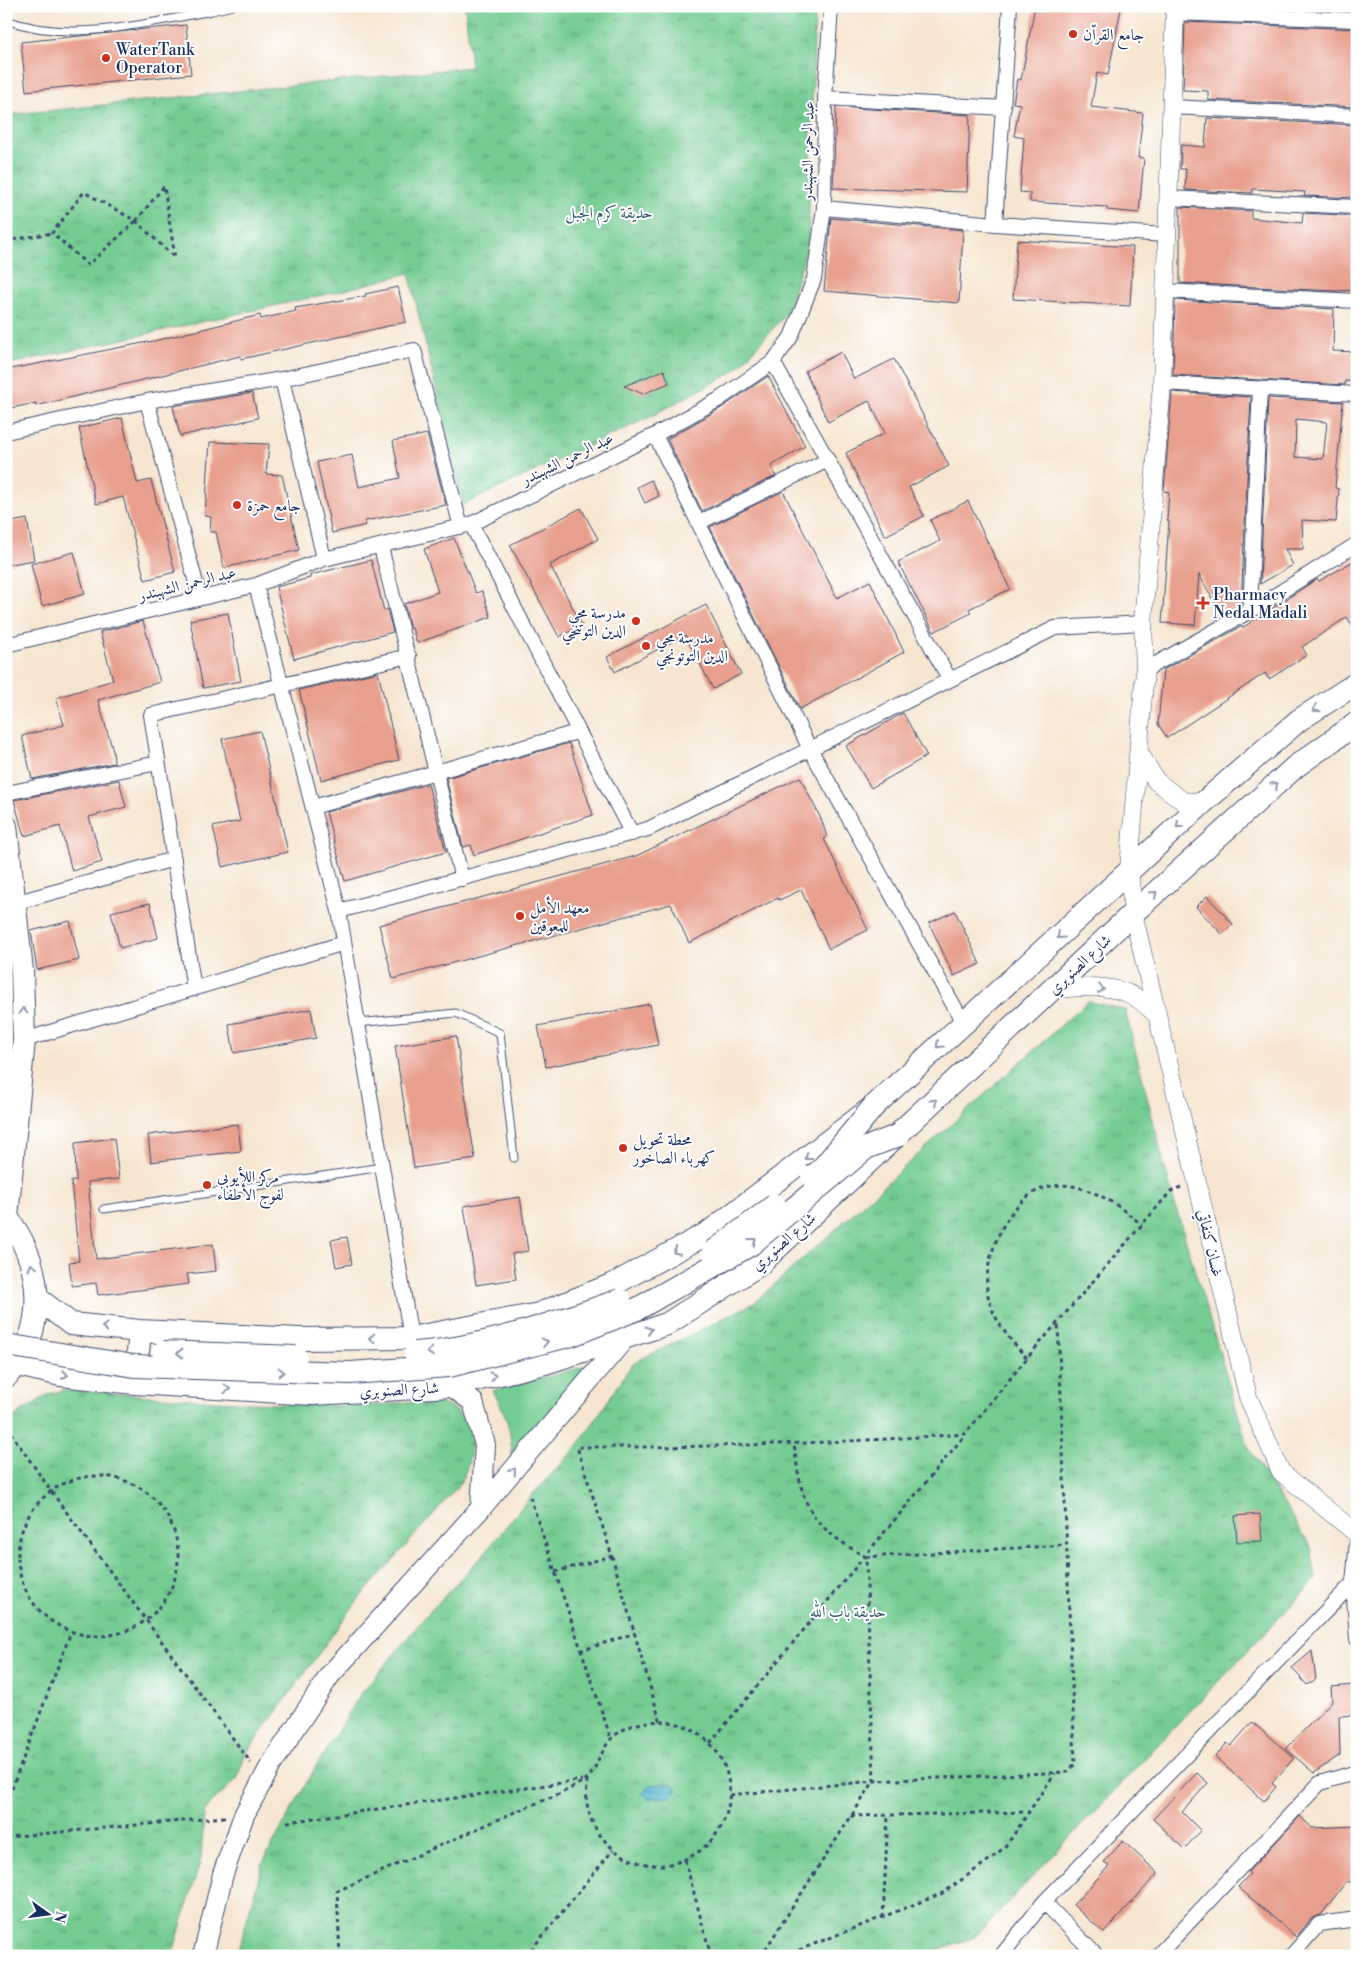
<svg xmlns="http://www.w3.org/2000/svg" width="1363" height="1962" font-family="'Libre Bodoni',Amiri,serif">
	<style>
		.grass { fill: #73cc92; stroke: #477e78 }
		.park { fill: url(#park-tufts); stroke: #477e78 }
		.water { fill: url(#water-rules); stroke: #347194 }
		.building { fill: #e89f8d; fill-rule: evenodd }
		.lines { fill: none; stroke-linecap: round; stroke-linejoin: round }
		.service-casing { stroke: #3c4a6f; stroke-width: 9 }
		.minor-casing { stroke: #3c4a6f; stroke-width: 16 }
		.tertiary-casing { stroke: #3c4a6f; stroke-width: 19 }
		.secondary-casing { stroke: #3c4a6f; stroke-width: 22 }
		.primary-casing { stroke: #3c4a6f; stroke-width: 24 }
		.path { stroke: #3c4a6f; stroke-width: 3; stroke-dasharray: 4 4; stroke-linecap: butt }
		.service { stroke: #fff; stroke-width: 7 }
		.minor { stroke: #fff; stroke-width: 14 }
		.tertiary { stroke: #fff; stroke-width: 18 }
		.secondary { stroke: #fff; stroke-width: 20 }
		.primary { stroke: #fff; stroke-width: 22 }
		.primary-bridge-casing { stroke: #3c4a6f; stroke-width: 24; stroke-linecap: butt }
		.primary-bridge { stroke: #fff; stroke-width: 22 }
		.oneway { stroke: #8d97ae }
		.poi-dot { fill: #c8321e; stroke: #fff; stroke-width: 2 }
		.labels { text-anchor: middle; stroke-width: 4; stroke-linejoin: round; paint-order: stroke }
		.poi-label { font-size: 16px; fill: #1b2f5e; stroke: #fff; text-anchor: start }
		.street-label { font-size: 16px; fill: #1b2f5e; stroke: #fff }
		.park-label { font-size: 16px; fill: #355e6e; stroke: #fff }
	</style>
	<defs>
		<pattern id="park-tufts" width="24" height="20" patternUnits="userSpaceOnUse" patternTransform="scale(1.25)"><rect width="24" height="20" fill="#73cc92"/><path d="M3 7l-1-3M5 7V3M7 7l1-3M15 17l-1-3M17 17v-4M19 17l1-3" fill="none" stroke="#5ea67a"/></pattern>
		<pattern id="water-rules" width="6" height="5" patternUnits="userSpaceOnUse" patternTransform="scale(1.25)"><rect width="6" height="5" fill="#4cb3cb"/><path d="M0 2.5h6" fill="none" stroke="#3e92a8"/></pattern>
	</defs>
	<rect width="100%" height="100%" fill="#fff"/>
	<filter id="ink" filterUnits="userSpaceOnUse"><feTurbulence type="fractalNoise" baseFrequency=".02" numOctaves="2"/><feDisplacementMap in="SourceGraphic" scale="10" xChannelSelector="R" yChannelSelector="G"/><feConvolveMatrix kernelMatrix="1 2 1 2 8 2 1 2 1" color-interpolation-filters="sRGB"/></filter>
	<filter id="wash" filterUnits="userSpaceOnUse"><feTurbulence type="fractalNoise" baseFrequency=".0096" numOctaves="4" result="noise"/><feDisplacementMap in="SourceGraphic" scale="20" xChannelSelector="R" yChannelSelector="G"/><feGaussianBlur stdDeviation="1.12" result="paint"/><feColorMatrix in="noise" values="0 0 0 0 0 0 0 0 0 0 0 0 0 0 0 0 0 1.4 0 .05"/><feComposite in="paint" operator="in"/></filter>
	<g filter="url(#wash)">
		<rect width="100%" height="100%" fill="#f6e6d1"/>
		<path class="grass" d="M 590,1365 L 512,1457 C 511,1429 507,1415 493,1391 Z"/>
		<path class="park" d="M 465,6 L 815,6 L 808,244 L 787,313 L 735,371 L 652,416 L 463,505 L 409,273 L 341,291 L 6,365 L 6,115 L 471,67 Z
			M 1088,1001 L 1125,1010 L 1171,1191 L 1248,1447 L 1311,1547 L 1316,1579 L 975,1937 L 920,1956 L 237,1956 L 263,1862 L 312,1773 L 360,1695 L 423,1619 L 483,1555 L 530,1497 L 577,1447 L 633,1363 L 754,1303 Z
			M 64,1390 C 136,1394 208,1402 280,1404 C 312,1405 344,1406 375,1405 C 397,1405 426,1396 447,1406 C 481,1422 473,1457 460,1484 L 357,1601 L 245,1755 L 237,1779 L 211,1803 L 204,1813 L 201,1859 L 172,1956 L 6,1956 L 6,1422 L 49,1394 Z"/>
		<path class="water" d="M 671,1784 L 678,1790 L 672,1796 L 650,1799 L 642,1793 L 650,1785 Z"/>
		<g id="blocks">
			<path class="building" d="M 1035,6 L 1105,6 L 1121,9 L 1108,75 L 1097,73 L 1091,107 L 1143,113 L 1138,158 L 1144,158 L 1139,213 L 1107,210 L 1107,207 L 1030,202 L 1030,193 L 1020,192 L 1024,138 L 1014,136 L 1020,104 L 1013,103 L 1017,79 L 1021,80 Z
				M 1237,6 L 1327,6 L 1327,10 Z
				M 1185,22 L 1357,29 L 1357,107 L 1208,100 L 1208,91 L 1183,90 Z
				M 186,25 L 191,74 L 26,91 L 21,42 Z
				M 836,107 L 970,115 L 967,192 L 833,188 Z
				M 1207,118 L 1357,125 L 1357,198 L 1304,196 L 1305,192 L 1252,189 L 1252,193 L 1185,190 L 1186,169 L 1180,169 L 1181,145 L 1205,147 Z
				M 1180,207 L 1251,211 L 1251,218 L 1302,223 L 1303,213 L 1357,216 L 1357,290 L 1335,291 L 1180,283 Z
				M 831,218 L 963,230 L 959,303 L 824,291 Z
				M 1017,240 L 1133,247 L 1130,306 L 1013,299 Z
				M 398,287 L 406,322 L 241,359 L 240,356 L 36,406 L 36,403 L 6,409 L 6,370 L 158,340 L 260,315 L 261,319 L 296,311 L 295,308 L 366,296 L 365,294 Z
				M 1175,300 L 1334,309 L 1333,351 L 1356,352 L 1354,382 L 1345,381 L 1345,385 L 1173,375 Z
				M 841,352 L 854,379 L 894,359 L 949,466 L 909,487 L 924,516 L 885,536 L 846,453 L 885,433 L 869,401 L 828,422 L 805,371 Z
				M 664,370 L 669,383 L 643,394 L 624,386 Z
				M 768,376 L 805,446 L 771,466 L 776,476 L 702,511 L 667,439 L 723,407 Z
				M 1172,392 L 1251,397 L 1241,606 L 1222,617 L 1199,574 L 1195,625 L 1162,623 L 1169,521 L 1167,520 L 1169,492 L 1164,491 Z
				M 252,393 L 258,418 L 180,436 L 173,406 Z
				M 1268,398 L 1343,402 L 1335,488 L 1339,489 L 1336,522 L 1302,520 L 1303,549 L 1285,549 L 1293,565 L 1260,584 ZM 1296,419 L 1327,422 L 1323,459 L 1295,457 Z
				M 122,418 L 137,483 L 151,480 L 175,572 L 145,580 L 123,497 L 96,504 L 79,428 Z
				M 427,434 L 446,505 L 365,521 L 366,525 L 332,533 L 317,462 L 352,455 L 359,487 L 400,478 L 393,441 Z
				M 210,442 L 269,444 L 266,474 L 282,475 L 299,550 L 224,568 L 216,532 L 210,532 L 211,517 L 205,516 Z
				M 651,480 L 659,496 L 645,503 L 637,487 Z
				M 783,491 L 837,598 L 870,581 L 904,652 L 800,709 L 710,527 Z
				M 968,501 L 1010,589 L 969,609 L 971,613 L 934,632 L 898,562 L 940,541 L 930,520 Z
				M 581,508 L 598,539 L 550,565 L 582,625 L 559,637 L 510,545 Z
				M 27,519 L 34,560 L 6,565 L 6,523 Z
				M 454,538 L 476,593 L 482,591 L 491,617 L 417,643 L 412,628 L 410,628 L 404,604 L 438,592 L 424,549 Z
				M 74,552 L 85,594 L 42,606 L 31,564 Z
				M 1357,559 L 1357,634 L 1347,617 L 1302,647 L 1307,655 L 1269,679 L 1265,673 L 1167,738 L 1158,724 L 1163,670 L 1242,626 L 1242,628 L 1317,579 L 1319,581 Z
				M 371,560 L 384,611 L 387,609 L 393,632 L 294,659 L 276,587 L 310,578 L 310,575 Z
				M 706,605 L 741,674 L 713,689 L 685,635 L 615,672 L 607,657 Z
				M 228,613 L 241,681 L 203,688 L 190,620 Z
				M 143,621 L 160,682 L 98,700 L 113,751 L 114,763 L 32,779 L 22,736 L 64,725 L 56,698 L 113,680 L 100,632 Z
				M 378,672 L 399,760 L 321,780 L 299,690 Z
				M 903,713 L 927,756 L 871,788 L 846,746 Z
				M 260,731 L 288,852 L 222,867 L 213,827 L 240,821 L 222,739 Z
				M 569,743 L 593,815 L 474,855 L 471,845 L 463,847 L 446,778 Z
				M 800,777 L 822,821 L 827,837 L 824,839 L 868,930 L 829,949 L 801,890 L 779,900 L 778,898 L 689,943 L 671,904 L 393,979 L 379,925 L 636,856 Z
				M 119,780 L 126,807 L 89,817 L 102,862 L 72,871 L 60,826 L 24,836 L 14,800 Z
				M 428,784 L 446,852 L 345,881 L 326,812 Z
				M 1207,896 L 1233,924 L 1222,934 L 1196,907 Z
				M 150,903 L 158,938 L 120,948 L 111,912 Z
				M 955,911 L 980,964 L 954,976 L 929,923 Z
				M 70,921 L 79,960 L 37,970 L 31,931 Z
				M 650,1004 L 658,1045 L 546,1067 L 538,1026 Z
				M 311,1009 L 316,1038 L 234,1053 L 229,1024 Z
				M 456,1036 L 475,1159 L 414,1168 L 395,1046 Z
				M 238,1124 L 241,1151 L 151,1162 L 148,1135 Z
				M 114,1138 L 119,1179 L 88,1182 L 96,1259 L 213,1244 L 216,1271 L 187,1274 L 189,1284 L 98,1295 L 96,1283 L 72,1286 L 69,1262 L 79,1261 L 71,1181 L 76,1181 L 75,1143 Z
				M 520,1197 L 528,1251 L 512,1254 L 516,1279 L 476,1285 L 464,1206 Z
				M 347,1237 L 352,1264 L 336,1267 L 331,1240 Z
				M 1260,1514 L 1262,1541 L 1237,1542 L 1235,1516 Z
				M 1312,1651 L 1316,1679 L 1307,1685 L 1292,1668 Z
				M 1355,1685 L 1357,1715 L 1339,1716 L 1340,1755 L 1314,1773 L 1286,1749 L 1332,1701 L 1331,1687 Z
				M 1252,1722 L 1294,1758 L 1272,1783 L 1276,1787 L 1264,1801 L 1215,1757 L 1227,1743 L 1231,1746 Z
				M 1197,1773 L 1208,1783 L 1182,1812 L 1201,1831 L 1184,1849 L 1153,1819 Z
				M 1300,1816 L 1312,1828 L 1357,1826 L 1357,1882 L 1346,1882 L 1321,1915 L 1312,1918 L 1296,1937 L 1238,1887 L 1250,1874 L 1248,1872 Z
				M 1123,1841 L 1158,1873 L 1104,1933 L 1073,1905 L 1109,1866 L 1104,1862 Z"/>
		</g>
	</g>
	<g filter="url(#ink)">
		<use href="#blocks" fill-opacity="0" stroke="#3c4a6f" stroke-width="1"/>
		<g class="lines">
			<defs>
				<path id="service" d="M 6,20 C 72,44 146,23 212,11 L 232,6
					M 358,1023 L 456,1013 L 500,1033 L 514,1158
					M 104,1209 L 382,1167"/>
				<path id="minor" d="M 1174,13 L 1357,20
					M 825,98 L 1004,108
					M 1171,107 L 1357,116
					M 1167,198 L 1357,207
					M 824,208 L 995,224 L 1166,235
					M 995,224 L 1010,6
					M 1165,291 L 1357,301
					M 773,362 L 950,680
					M 282,379 L 324,559
					M 1162,383 L 1357,394
					M 147,401 L 200,598
					M 6,432 L 147,401 L 282,379 L 414,350 L 461,527
					M 655,435 L 810,749 L 963,1022
					M 698,523 L 828,460
					M 471,524 L 632,834
					M 381,547 L 462,879
					M 256,585 L 339,911 L 411,1338
					M 1250,611 L 1260,388
					M 6,645 L 256,585 L 324,559 L 471,524 L 655,435 L 718,400 L 773,362 L 791,337 L 814,279 L 824,208 L 825,98 L 831,6
					M 1145,670 L 1250,611 L 1357,544
					M 6,793 L 158,763
					M 313,807 L 577,732
					M 14,903 L 174,859
					M 339,911 L 648,829 L 1055,628 L 1143,623
					M 194,989 L 151,715 L 409,656
					M 24,1040 L 344,943
					M 1353,1583 L 1357,1639
					M 1044,1902 L 1097,1956
					M 1001,1956 L 1044,1902 L 1353,1583 L 1357,1541
					M 1157,1956 L 1320,1783 L 1357,1772
					M 1291,1956 L 1319,1924 L 1357,1919"/>
				<path id="tertiary" d="M 1175,6 L 1162,383 L 1143,623 L 1145,670 L 1129,869 L 1133,913 L 1248,1397 L 1281,1472 L 1357,1534
					M 1139,752 L 1156,781 L 1184,802 L 1204,802
					M 1053,989 C 1078,987 1112,983 1135,997 C 1143,1002 1150,1009 1157,1015"/>
				<path id="secondary" d="M 451,1386 L 473,1402 L 485,1445 L 481,1508
					M 203,1956 L 223,1874 L 244,1815 L 271,1765 L 330,1675 L 481,1508 L 625,1338"/>
				<path id="primary" d="M 6,826 L 22,971 L 24,1040 L 7,1217
					M 6,1216 C 44,1265 49,1330 6,1377
					M 37,1298 L 71,1324 L 140,1331 L 299,1339 L 411,1338 L 539,1314 L 614,1284 L 708,1233 L 874,1106 L 1204,802 L 1299,720 L 1357,683
					M 18,1365 L 61,1375 L 135,1383 L 313,1394 L 451,1386 L 545,1363 L 667,1324 L 760,1264 L 1133,913 L 1295,767 L 1357,723
					M 135,1383 L 140,1331"/>
			</defs>
			<use href="#service" class="service-casing"/>
			<use href="#minor" class="minor-casing"/>
			<use href="#tertiary" class="tertiary-casing"/>
			<use href="#secondary" class="secondary-casing"/>
			<use href="#primary" class="primary-casing"/>
			<path class="path" d="M 136,221 L 164,186 L 175,258 L 136,221 L 84,192 L 52,233 L 88,265 L 136,221
				M 6,241 L 52,233
				M 1027,1358 C 1009,1339 990,1317 987,1289 C 985,1271 993,1246 1001,1230 C 1037,1161 1093,1182 1142,1225
				M 6,1426 L 51,1491 L 251,1763
				M18 1556a80 80 0 1 1 160 0a80 80 0 1 1-160 0Z
				M 530,1497 L 611,1739
				M 866,1557 L 1066,1545
				M 555,1572 L 612,1556
				M 580,1651 L 635,1633
				M 660,1721 L 612,1556 L 577,1447 C 706,1448 836,1443 965,1434 L 1027,1358 L 1171,1191 L 1181,1187
				M 710,1743 L 965,1435
				M 730,1795 L 874,1781 L 1067,1772 L 1075,1764 L 1058,1322
				M 6,1804 L 71,1632
				M 851,1816 L 1028,1812
				M 287,1822 L 582,1780
				M 6,1837 L 225,1817
				M 685,1860 L 711,1956
				M 883,1918 L 888,1815
				M 340,1956 L 337,1891 C 394,1866 450,1841 506,1816 C 532,1804 562,1795 585,1780 C 592,1776 596,1765 599,1758 C 603,1752 606,1744 611,1739 C 627,1722 657,1718 678,1724 C 698,1729 716,1746 724,1765 C 753,1839 661,1900 606,1842 C 596,1832 588,1816 587,1802 C 586,1794 587,1787 587,1779
				M 526,1956 L 613,1850
				M 761,1956 L 874,1781 L 866,1557 C 808,1524 802,1507 794,1444
				M 784,1956 L 943,1893 L 996,1855 L 1008,1843 L 1055,1773"/>
			<use href="#service" class="service"/>
			<use href="#minor" class="minor"/>
			<use href="#tertiary" class="tertiary"/>
			<use href="#secondary" class="secondary"/>
			<use href="#primary" class="primary"/>
			<defs>
				<path id="primary-bridge" d="M 812,1176 L 820,1171 L 874,1106
					M 713,1252 L 775,1205
					M 6,1345 L 134,1366 L 350,1373 L 449,1366 L 572,1335 L 637,1309 L 750,1245 L 866,1148 L 899,1135
					M 163,1352 L 296,1357
					M 415,1353 C 484,1348 554,1323 620,1300"/>
			</defs>
			<use href="#primary-bridge" class="primary-bridge-casing"/>
			<use href="#primary-bridge" class="primary-bridge"/>
		</g>
		<defs><path id="oneway-chevron" d="M-2-3.5L2.5 0L-2 3.5" fill="none" stroke-width="1.6" stroke-linecap="round" stroke-linejoin="round" transform="scale(1.25)"/></defs>
		<g class="oneway">
			<use href="#oneway-chevron" transform="translate(1316 709) rotate(147)"/>
			<use href="#oneway-chevron" transform="translate(1275 785) rotate(-42)"/>
			<use href="#oneway-chevron" transform="translate(1179 825) rotate(137)"/>
			<use href="#oneway-chevron" transform="translate(1154 894) rotate(-42)"/>
			<use href="#oneway-chevron" transform="translate(1060 936) rotate(138)"/>
			<use href="#oneway-chevron" transform="translate(1101 989) rotate(7)"/>
			<use href="#oneway-chevron" transform="translate(23 1011) rotate(-92)"/>
			<use href="#oneway-chevron" transform="translate(939 1045) rotate(137)"/>
			<use href="#oneway-chevron" transform="translate(934 1102) rotate(-44)"/>
			<use href="#oneway-chevron" transform="translate(808 1157) rotate(143)"/>
			<use href="#oneway-chevron" transform="translate(753 1241) rotate(-37)"/>
			<use href="#oneway-chevron" transform="translate(676 1251) rotate(152)"/>
			<use href="#oneway-chevron" transform="translate(32 1267) rotate(-105)"/>
			<use href="#oneway-chevron" transform="translate(105 1327) rotate(-175)"/>
			<use href="#oneway-chevron" transform="translate(649 1330) rotate(-18)"/>
			<use href="#oneway-chevron" transform="translate(372 1338) rotate(179)"/>
			<use href="#oneway-chevron" transform="translate(545 1342) rotate(-14)"/>
			<use href="#oneway-chevron" transform="translate(430 1352) rotate(175)"/>
			<use href="#oneway-chevron" transform="translate(180 1353) rotate(-179)"/>
			<use href="#oneway-chevron" transform="translate(281 1372) rotate(1)"/>
			<use href="#oneway-chevron" transform="translate(65 1375) rotate(8)"/>
			<use href="#oneway-chevron" transform="translate(493 1376) rotate(-14)"/>
			<use href="#oneway-chevron" transform="translate(227 1389) rotate(3)"/>
			<use href="#oneway-chevron" transform="translate(513 1471) rotate(-50)"/>
		</g>
	</g>
	<g class="poi-dot">
		<circle cx="1073" cy="34" r="5"/>
		<circle cx="106" cy="58" r="5"/>
		<circle cx="237" cy="505" r="5"/>
		<path d="M1200.5 595.5h5v5h5v5h-5v5h-5v-5h-5v-5h5z"/>
		<circle cx="636" cy="621" r="5"/>
		<circle cx="646" cy="646" r="5"/>
		<circle cx="520" cy="916" r="5"/>
		<circle cx="623" cy="1148" r="5"/>
		<circle cx="207" cy="1185" r="5"/>
	</g>
	<g class="labels">
		<g class="poi-label">
			<text x="1083" y="40">جامع القراّن</text>
			<text x="116" y="55">WaterTank<tspan x="116" dy="18">Operator</tspan></text>
			<text x="247" y="511">جامع حمزة</text>
			<text x="1213" y="600">Pharmacy<tspan x="1213" dy="18">Nedal Madali</tspan></text>
			<text x="626" y="618" text-anchor="end">مدرسة محي<tspan x="626" dy="18">الدين التوتنجي</tspan></text>
			<text x="656" y="643">مدرسة محي<tspan x="656" dy="18">الدين التوتونجي</tspan></text>
			<text x="530" y="913">معهد الأمل<tspan x="530" dy="18">للمعوقين</tspan></text>
			<text x="633" y="1145">محطة تحويل<tspan x="633" dy="18">كهرباء الصاخور</tspan></text>
			<text x="217" y="1182">مركز اللأيوبي<tspan x="217" dy="18">لفوج الأطفاء</tspan></text>
		</g>
		<g class="street-label">
			<text transform="translate(807 151) rotate(-89)" y="6">عبد الرحمن الشهبندر</text>
			<text transform="translate(567 458) rotate(-26)" y="6">عبد الرحمن الشهبندر</text>
			<text transform="translate(187 583) rotate(-14)" y="6">عبد الرحمن الشهبندر</text>
			<text transform="translate(1079 964) rotate(-43)" y="6">شارع الصنوبري</text>
			<text transform="translate(783 1241) rotate(-41)" y="6">شارع الصنوبري</text>
			<text transform="translate(1211 1243) rotate(77)" y="6">غسان كنفاتي</text>
			<text transform="translate(399 1389) rotate(-3)" y="6">شارع الصنوبري</text>
		</g>
		<g class="park-label">
			<text x="609" y="218">حديقة كرم الجبل</text>
			<text x="848" y="1617">حديقة باب الله</text>
		</g>
	</g>
	<rect width="1363" height="1962" fill="none" stroke="#fff" stroke-width="25"/>
	<g transform="translate(48 1914) rotate(104)" stroke="#ffffff" stroke-width="4" paint-order="stroke">
	<path d="M0-4L9 19L0 12L-9 19Z" fill="#1b2f5e"/>
	<text y="-8" font-size="14" font-weight="bold" text-anchor="middle" fill="#1b2f5e">N</text>
	</g>
</svg>
